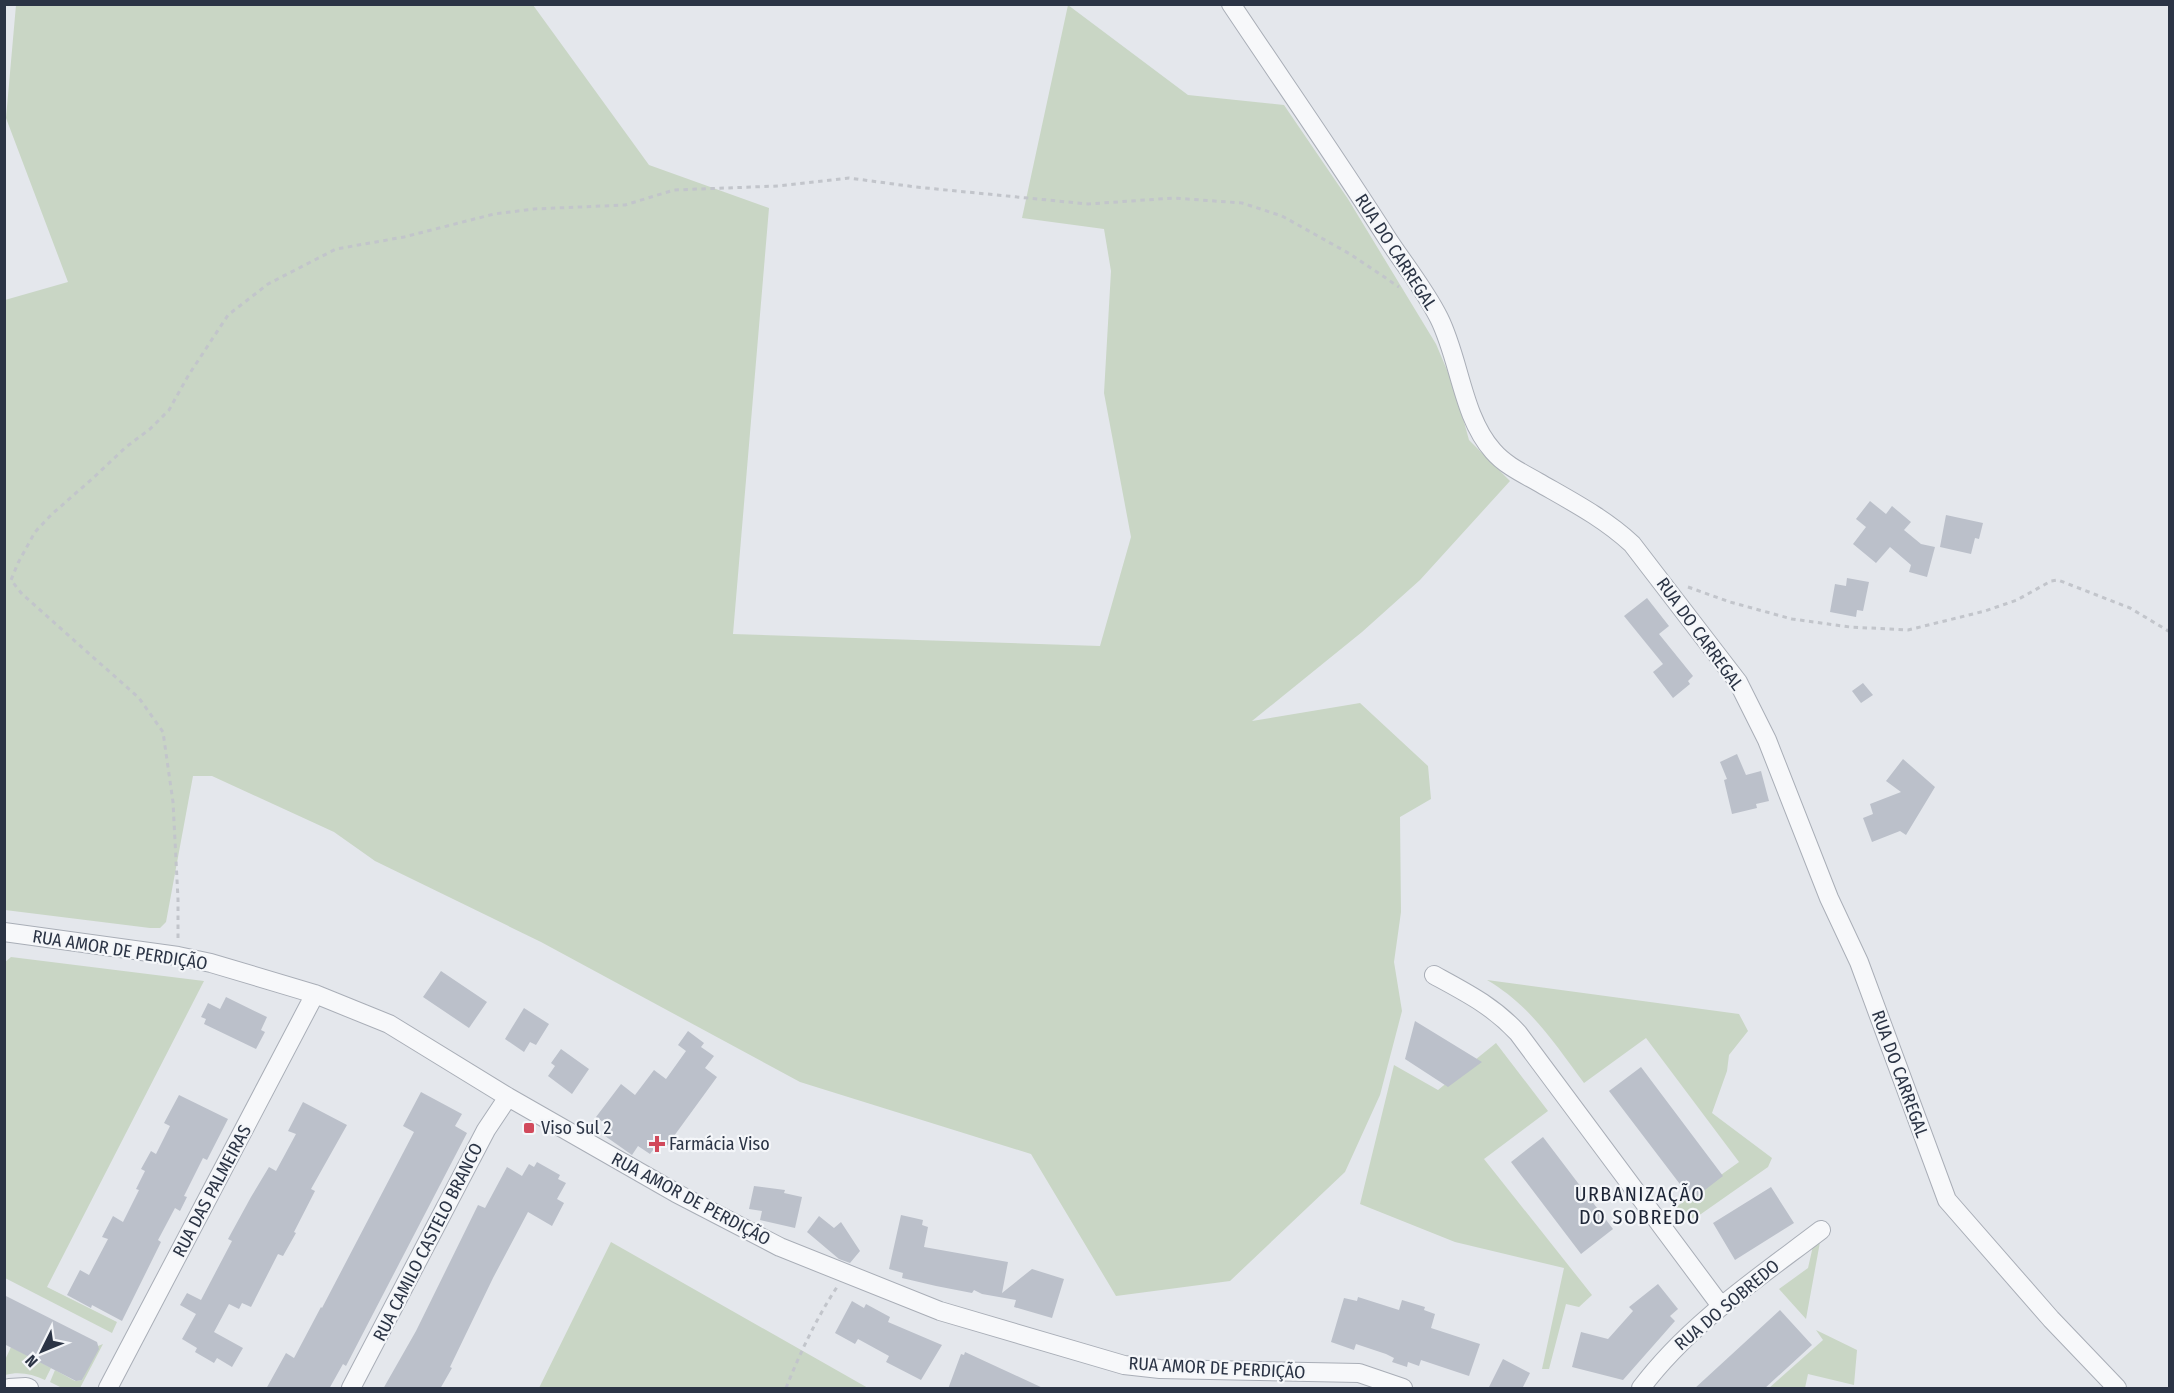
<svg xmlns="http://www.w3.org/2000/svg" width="2174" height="1393" font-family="'Fira Sans Condensed',sans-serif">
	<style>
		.green { fill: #c9d6c5 }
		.building { fill: #bbc0ca }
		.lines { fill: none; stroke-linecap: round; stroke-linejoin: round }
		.minor-casing { stroke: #a9aeb7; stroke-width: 20 }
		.path { stroke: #c2c5cb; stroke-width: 3; stroke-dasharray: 4.5 4.5; stroke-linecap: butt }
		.minor { stroke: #f7f8fa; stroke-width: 18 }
		.poi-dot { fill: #d1495b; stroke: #f4f6f9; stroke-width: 2 }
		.labels { text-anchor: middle; stroke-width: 4.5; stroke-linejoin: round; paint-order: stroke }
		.street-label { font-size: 18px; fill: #2b3445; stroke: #f4f6f9 }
		.poi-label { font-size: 18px; fill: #2b3445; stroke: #f4f6f9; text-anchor: start }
		.neighbourhood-label { font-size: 20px; letter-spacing: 1.5px; fill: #1d2536; stroke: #f4f6f9 }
	</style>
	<rect width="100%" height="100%" fill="#e4e7ec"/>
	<path class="green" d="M 16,5 L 533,5 L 649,165 L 769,208 L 733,634 L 1100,646 L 1131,537 L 1104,393 L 1111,271 L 1104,229 L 1022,218 L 1068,5 L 1188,95 L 1284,105 L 1348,199 L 1436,344 L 1455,389 L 1469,440 L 1510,481 L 1420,580 L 1362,632 L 1252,721 L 1360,703 L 1428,766 L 1431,799 L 1400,817 L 1401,912 L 1394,962 L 1402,1011 L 1380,1095 L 1345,1172 L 1230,1281 L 1116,1296 L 1031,1154 L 800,1082 L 541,942 L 375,861 L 334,832 L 212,776 L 193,776 L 166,922 L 160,928 L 150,928 L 5,910 L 5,300 L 68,282 L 6,118 Z
		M 11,957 L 204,981 L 47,1287 L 117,1322 L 112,1333 L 5,1278 L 4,963 Z
		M 1487,980 L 1739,1014 L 1748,1031 L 1729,1055 L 1727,1071 L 1712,1113 L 1772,1158 L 1768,1167 L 1701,1214 L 1687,1221 L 1676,1207 L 1739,1162 L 1646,1038 L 1584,1083 C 1555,1044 1530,1005 1487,980 Z
		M 1496,1043 L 1548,1111 L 1484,1159 L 1592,1295 L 1579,1307 L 1566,1304 L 1549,1369 L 1542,1369 L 1564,1268 L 1455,1242 L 1360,1204 L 1394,1065 L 1438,1090 Z
		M 611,1242 L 868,1388 L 539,1388 Z
		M 1820,1242 L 1806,1319 L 1779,1289 L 1808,1268 L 1813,1246 Z
		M 1816,1330 L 1857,1350 L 1854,1385 L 1808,1374 L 1805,1388 L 1769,1388 L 1823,1340 Z
		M 103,1344 L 80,1388 L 62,1388 L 50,1382 L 55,1370 L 75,1381 L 82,1380 L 98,1346 Z
		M 11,1347 L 51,1368 L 45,1380 C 32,1374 19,1371 5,1375 L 5,1360 Z"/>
	<path class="building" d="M 1870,501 L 1886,514 L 1892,506 L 1911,522 L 1904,530 L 1921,544 L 1935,547 L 1927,577 L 1909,572 L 1911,565 L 1890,547 L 1876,563 L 1853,544 L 1866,527 L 1856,519 Z
		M 1946,515 L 1983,523 L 1979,539 L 1975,538 L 1971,554 L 1940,547 Z
		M 1847,578 L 1869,582 L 1863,611 L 1857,610 L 1856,617 L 1830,612 L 1835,584 L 1846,586 Z
		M 1647,598 L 1669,626 L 1659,634 L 1693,676 L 1688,681 L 1690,684 L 1673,698 L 1653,672 L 1663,664 L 1624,616 Z
		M 1863,683 L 1873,695 L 1861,703 L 1852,691 Z
		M 1737,754 L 1746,775 L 1761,771 L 1769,801 L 1756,804 L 1757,808 L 1732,814 L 1724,780 L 1727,779 L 1720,762 Z
		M 1903,759 L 1935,787 L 1906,835 L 1900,831 L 1872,842 L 1863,818 L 1873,814 L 1870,804 L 1901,792 L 1886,781 Z
		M 441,971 L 487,1002 L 469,1028 L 423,997 Z
		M 226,997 L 267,1017 L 261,1030 L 265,1032 L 256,1049 L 204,1024 L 206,1019 L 201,1017 L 208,1003 L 220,1009 Z
		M 524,1008 L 549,1024 L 536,1045 L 530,1042 L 524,1052 L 505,1039 Z
		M 1415,1021 L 1482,1062 L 1448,1087 L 1405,1059 Z
		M 688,1031 L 704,1043 L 701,1047 L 714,1056 L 705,1068 L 717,1077 L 666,1147 L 659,1142 L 650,1154 L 638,1146 L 632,1155 L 605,1136 L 611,1128 L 596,1117 L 621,1084 L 635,1095 L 654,1070 L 666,1079 L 686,1051 L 678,1045 Z
		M 561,1049 L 589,1069 L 572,1094 L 548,1076 L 555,1066 L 551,1063 Z
		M 1641,1067 L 1723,1176 L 1692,1200 L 1609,1091 Z
		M 421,1092 L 462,1114 L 455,1126 L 467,1133 L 374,1312 L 346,1366 L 343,1364 L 329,1389 L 266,1389 L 286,1353 L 294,1358 L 321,1307 L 322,1308 L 414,1132 L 403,1126 Z
		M 179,1095 L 228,1119 L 207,1160 L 203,1158 L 184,1196 L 187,1197 L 180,1211 L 175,1208 L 158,1240 L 161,1242 L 122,1321 L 92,1305 L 91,1308 L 67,1295 L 80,1270 L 89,1275 L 108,1239 L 102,1237 L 113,1216 L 123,1222 L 139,1190 L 136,1189 L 145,1171 L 141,1169 L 151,1151 L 156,1154 L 170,1126 L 164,1123 Z
		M 303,1102 L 347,1125 L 311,1189 L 315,1191 L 294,1232 L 296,1233 L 283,1256 L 278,1254 L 251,1307 L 242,1303 L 239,1309 L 229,1304 L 214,1332 L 243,1348 L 232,1367 L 217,1358 L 214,1363 L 195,1352 L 197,1348 L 182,1339 L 196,1314 L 180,1305 L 187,1293 L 201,1300 L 232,1241 L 228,1239 L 251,1197 L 269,1167 L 276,1171 L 296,1134 L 288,1131 Z
		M 1543,1137 L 1613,1229 L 1581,1254 L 1511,1162 Z
		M 537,1162 L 560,1175 L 558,1179 L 566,1183 L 557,1199 L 564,1203 L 552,1226 L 528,1212 L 493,1278 L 450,1367 L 452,1368 L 440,1389 L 383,1389 L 416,1331 L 478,1205 L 485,1208 L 507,1167 L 522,1176 L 529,1164 L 534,1167 Z
		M 754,1186 L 785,1190 L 784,1193 L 802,1197 L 795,1228 L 760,1220 L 762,1211 L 749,1209 Z
		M 1771,1187 L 1794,1223 L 1735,1260 L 1713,1223 Z
		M 901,1215 L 923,1220 L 922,1225 L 928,1227 L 924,1247 L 1008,1262 L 1002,1293 L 1032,1269 L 1064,1279 L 1052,1318 L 1014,1307 L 1016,1300 L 982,1294 L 974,1290 L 972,1293 L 936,1286 L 902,1278 L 903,1273 L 889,1269 Z
		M 819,1216 L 834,1228 L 841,1222 L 860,1251 L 850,1263 L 839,1259 L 807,1232 Z
		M 1658,1284 L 1678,1309 L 1670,1316 L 1675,1321 L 1623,1380 L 1572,1367 L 1581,1332 L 1608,1339 L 1633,1311 L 1629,1307 Z
		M 4,1295 L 97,1342 L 99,1349 L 82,1380 L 76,1381 L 4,1344 Z
		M 1358,1297 L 1399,1310 L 1402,1300 L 1425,1307 L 1424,1310 L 1435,1314 L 1431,1328 L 1480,1344 L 1469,1376 L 1421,1360 L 1419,1366 L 1408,1362 L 1407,1367 L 1392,1362 L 1394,1358 L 1386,1354 L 1356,1344 L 1354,1350 L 1331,1342 L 1344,1298 L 1357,1301 Z
		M 852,1301 L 864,1308 L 866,1304 L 890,1317 L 888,1322 L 942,1345 L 921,1380 L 886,1362 L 889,1356 L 858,1339 L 855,1344 L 835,1333 Z
		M 1780,1310 L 1812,1345 L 1764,1389 L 1694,1389 Z
		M 965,1352 L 1045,1389 L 948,1389 L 961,1354 L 964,1355 Z
		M 1503,1359 L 1530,1373 L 1522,1389 L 1488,1389 Z"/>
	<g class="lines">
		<defs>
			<path id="minor" d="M 1231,4 C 1283,82 1337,159 1387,238 C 1404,264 1425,290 1439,318 C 1460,360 1462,416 1493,451 C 1505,465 1522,473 1538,482 C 1571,501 1604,518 1632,544 L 1738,682 L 1767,740 L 1829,898 L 1859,962 L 1947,1200 L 2051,1319 L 2117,1388
				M 4,932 L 178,956 L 211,963 L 315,994 L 389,1024 L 508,1097 L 676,1193 L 780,1247 L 940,1311 L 1124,1365 L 1160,1369 L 1359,1373 L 1403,1388
				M 1434,975 C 1467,993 1493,1006 1518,1033 L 1721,1306
				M 9,1388 L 26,1387 L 29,1388
				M 108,1388 L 315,994
				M 351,1388 L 486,1130 L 508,1097
				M 1641,1388 C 1689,1324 1758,1278 1821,1230"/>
		</defs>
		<use href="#minor" class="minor-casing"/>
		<path class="path" d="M 1688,587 L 1730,602 L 1792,619 L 1850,627 L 1908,630 L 1985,611 L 2017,600 L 2051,581 L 2058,580 L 2130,608 L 2170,632
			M 178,938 L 178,899 L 173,802 L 163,732 L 139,698 L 22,594 L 11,580 L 18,563 L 35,532 L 52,514 L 92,479 L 126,447 L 150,429 L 169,410 L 188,376 L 228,315 L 268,284 L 336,249 L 404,237 L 494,214 L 534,209 L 625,205 L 674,190 L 778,186 L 849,178 L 916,187 L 1088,204 L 1174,198 L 1242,203 L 1282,216 L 1350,254 L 1399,287
			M 786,1388 C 800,1353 816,1319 837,1287"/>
		<use href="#minor" class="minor"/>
	</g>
	<g class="poi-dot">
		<rect x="523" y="1122" width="12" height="12" rx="3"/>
		<path d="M654 1135h6v6h6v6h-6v6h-6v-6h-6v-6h6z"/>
	</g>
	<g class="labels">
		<g class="street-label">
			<text transform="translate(1396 252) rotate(57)" y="6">RUA DO CARREGAL</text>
			<text transform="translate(1700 634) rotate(54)" y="6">RUA DO CARREGAL</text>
			<text transform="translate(120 950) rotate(9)" y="6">RUA AMOR DE PERDIÇÃO</text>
			<text transform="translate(1900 1074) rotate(70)" y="6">RUA DO CARREGAL</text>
			<text transform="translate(212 1191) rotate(-62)" y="6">RUA DAS PALMEIRAS</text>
			<text transform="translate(691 1199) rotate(28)" y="6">RUA AMOR DE PERDIÇÃO</text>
			<text transform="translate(428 1242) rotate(-63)" y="6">RUA CAMILO CASTELO BRANCO</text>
			<text transform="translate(1727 1305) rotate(-40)" y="6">RUA DO SOBREDO</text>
			<text transform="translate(1217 1368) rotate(3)" y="6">RUA AMOR DE PERDIÇÃO</text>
		</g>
		<g class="poi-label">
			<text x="541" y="1134">Viso Sul 2</text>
			<text x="669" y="1150">Farmácia Viso</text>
		</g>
		<g class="neighbourhood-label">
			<text x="1640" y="1201">URBANIZAÇÃO<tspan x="1640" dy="23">DO SOBREDO</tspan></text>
		</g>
	</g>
	<rect width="2174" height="1393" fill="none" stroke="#2b3445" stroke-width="12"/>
	<g transform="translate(42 1351) rotate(227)" stroke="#f4f6f9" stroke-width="4.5" paint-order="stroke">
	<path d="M0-4.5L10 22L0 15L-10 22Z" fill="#2b3445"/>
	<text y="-9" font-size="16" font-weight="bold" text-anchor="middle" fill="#2b3445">N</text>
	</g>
</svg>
